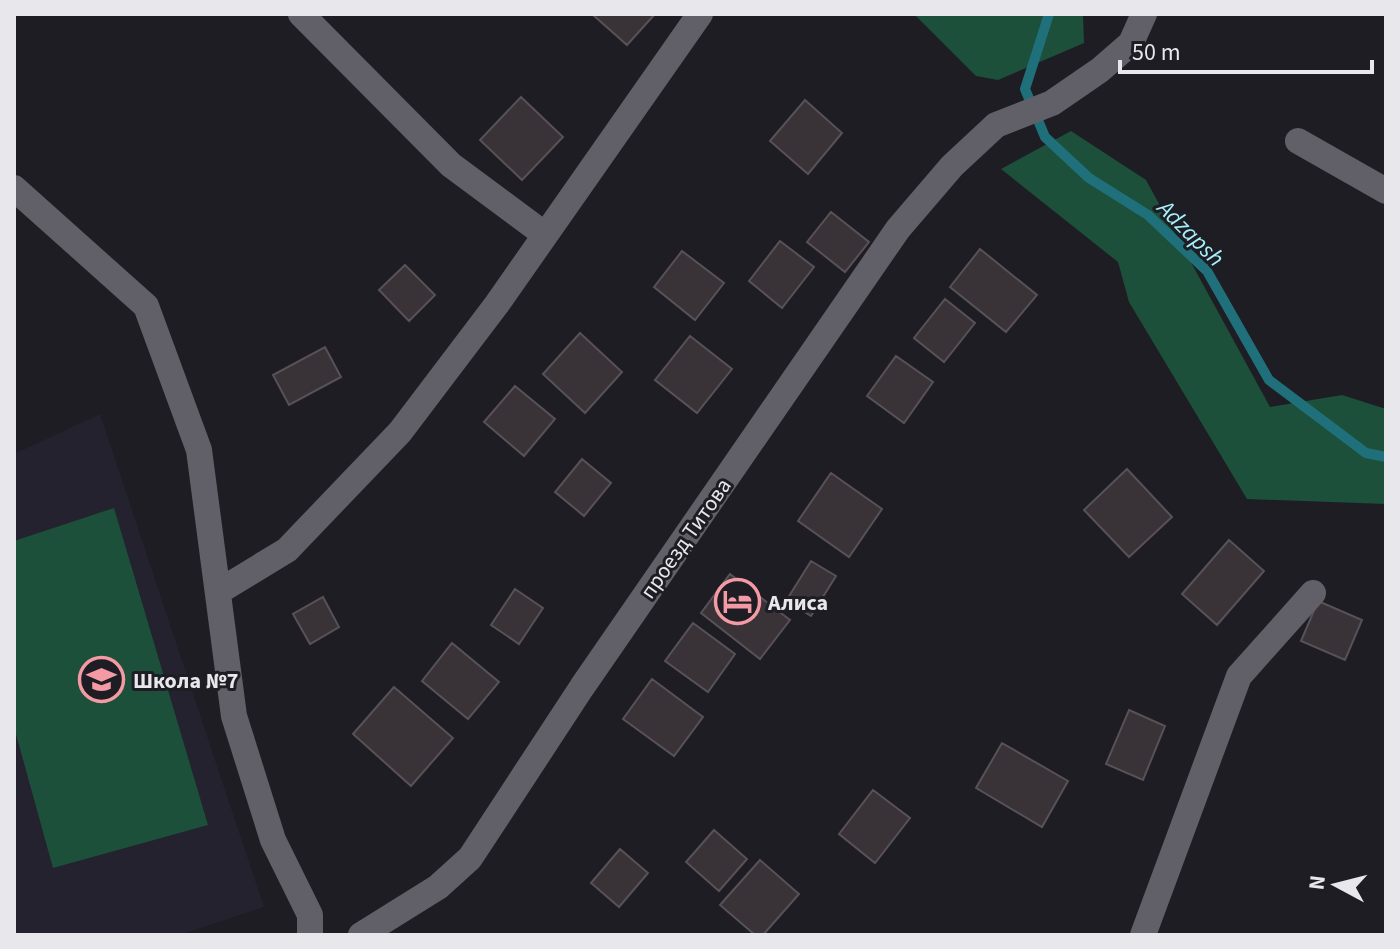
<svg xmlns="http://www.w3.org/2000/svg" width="1400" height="949" font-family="'Source Sans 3',sans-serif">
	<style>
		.built { fill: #23222e }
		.green { fill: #1c503b }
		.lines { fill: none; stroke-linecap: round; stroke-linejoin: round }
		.stream { stroke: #1f707b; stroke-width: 10 }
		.building { fill: #393338; stroke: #585157; stroke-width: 2 }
		.minor { stroke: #616068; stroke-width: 26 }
		.labels { text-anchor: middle; stroke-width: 6; stroke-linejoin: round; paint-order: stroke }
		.street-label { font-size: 22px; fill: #e8e8ec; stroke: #1d1d23 }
		.poi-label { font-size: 22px; font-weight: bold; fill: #e8e8ec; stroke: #1d1d23; text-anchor: start }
		.water-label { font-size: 24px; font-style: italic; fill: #a5f0fc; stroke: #1d1d23 }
	</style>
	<rect width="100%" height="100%" fill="#1d1d23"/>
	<path class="built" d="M 100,414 L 264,907 L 180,935 L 14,935 L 14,454 Z"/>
	<path class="green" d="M 914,14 L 1083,14 L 1084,43 L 998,80 L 976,76 Z
		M 1071,131 L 1146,180 L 1270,407 L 1342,395 L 1386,409 L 1386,504 L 1247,499 L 1129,302 L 1118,262 L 1001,169 Z
		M 114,508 L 208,825 L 53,868 L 14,727 L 14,541 Z"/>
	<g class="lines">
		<path class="stream" d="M 1049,14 L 1025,89 L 1045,137 L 1089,178 L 1148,215 L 1207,271 L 1269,380 L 1366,453 L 1386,457"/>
	</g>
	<path class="building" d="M 592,14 L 655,14 L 627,45 Z
		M 521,97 L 563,137 L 522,180 L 480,140 Z
		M 805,100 L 842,133 L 808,174 L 770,141 Z
		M 831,212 L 869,242 L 845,272 L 807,242 Z
		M 780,241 L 814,267 L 782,308 L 749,281 Z
		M 980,249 L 1037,295 L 1006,332 L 950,287 Z
		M 682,251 L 724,283 L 695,320 L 654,287 Z
		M 405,265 L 435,295 L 409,321 L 379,290 Z
		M 945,299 L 975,323 L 944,362 L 914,338 Z
		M 580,333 L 622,372 L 585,413 L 543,374 Z
		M 690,336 L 732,369 L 697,413 L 655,380 Z
		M 325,347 L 341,377 L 289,405 L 273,375 Z
		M 896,356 L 933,382 L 904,423 L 867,396 Z
		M 515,386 L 555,419 L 524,456 L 484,422 Z
		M 582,459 L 611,483 L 584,516 L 555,492 Z
		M 1127,469 L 1172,517 L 1129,557 L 1084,510 Z
		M 831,473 L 882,509 L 849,557 L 798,521 Z
		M 1229,540 L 1264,571 L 1217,625 L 1182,594 Z
		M 811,561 L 836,576 L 811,616 L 786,601 Z
		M 730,574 L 790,620 L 760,659 L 701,613 Z
		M 515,589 L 543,608 L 519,644 L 491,625 Z
		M 323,597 L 339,627 L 310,644 L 293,614 Z
		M 1318,601 L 1362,620 L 1345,660 L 1301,641 Z
		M 693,623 L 735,654 L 708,692 L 665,661 Z
		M 452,643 L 499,682 L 468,719 L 422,681 Z
		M 652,679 L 703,717 L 674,756 L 623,719 Z
		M 394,687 L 453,738 L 411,786 L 353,734 Z
		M 1129,710 L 1165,726 L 1143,780 L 1106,764 Z
		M 1002,743 L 1068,781 L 1042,827 L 976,788 Z
		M 873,790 L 910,818 L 875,863 L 839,834 Z
		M 714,830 L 747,859 L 719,891 L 686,862 Z
		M 620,849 L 648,873 L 619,907 L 591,883 Z
		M 760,860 L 799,894 L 763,935 L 755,935 L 720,905 Z"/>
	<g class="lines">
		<path class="minor" d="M 301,14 L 451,165 L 544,234
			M 1298,141 L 1386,191
			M 14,188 L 146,306 L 199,450 L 234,716 L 273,840 L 310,915 L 310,935
			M 218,592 L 287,550 L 400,432 L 497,304 L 700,14
			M 361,935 L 438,887 L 470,858 L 582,687 L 898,229 L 952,166 L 996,125 L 1052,103 L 1100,70 L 1131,43 L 1144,14
			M 1143,935 L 1239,676 L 1313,593"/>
	</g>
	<defs>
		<symbol id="hotel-ring" viewBox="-11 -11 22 22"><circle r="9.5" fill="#1d1d23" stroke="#f49aa4" stroke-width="1.5"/><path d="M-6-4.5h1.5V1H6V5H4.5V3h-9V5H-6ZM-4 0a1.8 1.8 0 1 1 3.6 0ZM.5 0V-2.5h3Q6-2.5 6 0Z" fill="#f49aa4"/></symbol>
		<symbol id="school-ring" viewBox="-11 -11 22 22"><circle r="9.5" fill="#1d1d23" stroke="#f49aa4" stroke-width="1.5"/><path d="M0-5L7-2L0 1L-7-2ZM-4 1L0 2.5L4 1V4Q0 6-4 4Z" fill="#f49aa4"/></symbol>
	</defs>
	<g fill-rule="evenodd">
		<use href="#hotel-ring" x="712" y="576" width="51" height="51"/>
		<use href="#school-ring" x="76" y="654" width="51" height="51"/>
	</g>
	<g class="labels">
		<g class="street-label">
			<text transform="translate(685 538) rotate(-55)" y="8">проезд Титова</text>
		</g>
		<g class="poi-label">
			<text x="768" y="610">Алиса</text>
			<text x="133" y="688">Школа №7</text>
		</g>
		<g class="water-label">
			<text transform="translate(1191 233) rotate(45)" y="8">Adzapsh</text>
		</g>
	</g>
	<rect width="1400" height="949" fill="none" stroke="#e8e8ec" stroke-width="32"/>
	<g transform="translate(1336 885) rotate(277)" stroke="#1d1d23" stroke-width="6" paint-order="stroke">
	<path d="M0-6L14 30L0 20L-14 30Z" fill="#e8e8ec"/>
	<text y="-12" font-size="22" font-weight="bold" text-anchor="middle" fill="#e8e8ec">N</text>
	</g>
	<path d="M1120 60v12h252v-12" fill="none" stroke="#e8e8ec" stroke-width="4"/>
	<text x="1132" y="60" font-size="24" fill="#e8e8ec" stroke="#1d1d23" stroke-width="6" paint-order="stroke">50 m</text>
</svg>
